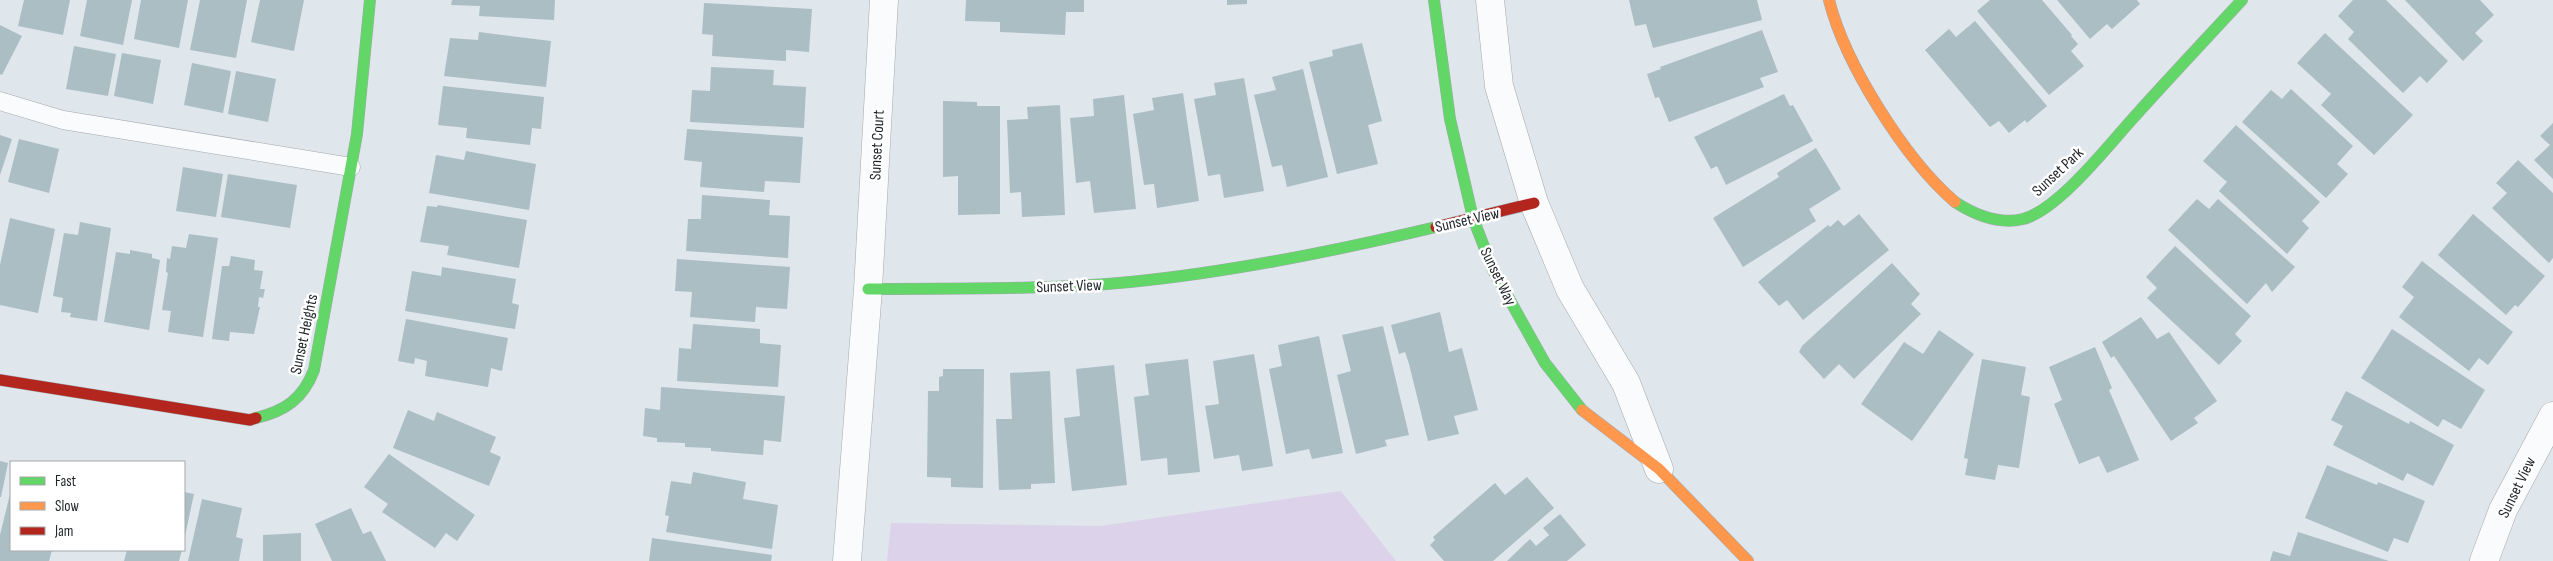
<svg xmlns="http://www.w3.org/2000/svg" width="2553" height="561" font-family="'Sofia Sans Condensed',sans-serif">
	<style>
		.green { fill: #dcd3eb }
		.building { fill: #abbec3 }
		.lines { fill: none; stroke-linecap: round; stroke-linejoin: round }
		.lane-casing { stroke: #a4a9ad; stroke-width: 19 }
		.street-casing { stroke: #a4a9ad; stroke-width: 29 }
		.fast-casing { stroke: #a4a9ad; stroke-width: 12 }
		.slow-casing { stroke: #a4a9ad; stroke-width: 12 }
		.jam-casing { stroke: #a4a9ad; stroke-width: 12 }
		.lane { stroke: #fafbfc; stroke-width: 18 }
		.street { stroke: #fafbfc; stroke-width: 28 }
		.fast { stroke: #63d668; stroke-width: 11 }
		.slow { stroke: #ff974d; stroke-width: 11 }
		.jam { stroke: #b3261e; stroke-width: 11 }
		.labels { text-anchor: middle; stroke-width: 5; stroke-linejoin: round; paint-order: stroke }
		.street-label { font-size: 16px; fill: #1f2428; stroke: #fff }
	</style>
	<rect width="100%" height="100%" fill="#dfe6ec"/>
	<path class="green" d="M 1341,491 L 1396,561 L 887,561 L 891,523 L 1100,526 Z"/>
	<path class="building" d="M 24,0 L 70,0 L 63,35 L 18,26 Z
		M 87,0 L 132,0 L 123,45 L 80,36 Z
		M 141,0 L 188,0 L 179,48 L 134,39 Z
		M 200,0 L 247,0 L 236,58 L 190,50 Z
		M 260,0 L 304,0 L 294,51 L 251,42 Z
		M 452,0 L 555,0 L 554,20 L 479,16 L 480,6 L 451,5 Z
		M 966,0 L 1084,0 L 1084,12 L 1066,12 L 1065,35 L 1000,32 L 1000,22 L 965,21 Z
		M 1227,0 L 1247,0 L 1247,4 L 1227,5 Z
		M 1629,0 L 1757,0 L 1762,20 L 1653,48 L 1646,24 L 1635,26 Z
		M 1990,0 L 2042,0 L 2072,35 L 2064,43 L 2071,36 L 2078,44 L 2071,51 L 2084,66 L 2049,95 L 1977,11 Z
		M 2057,0 L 2137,0 L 2140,4 L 2112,29 L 2107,24 L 2090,39 Z
		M 2353,0 L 2386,0 L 2448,61 L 2427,83 L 2420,76 L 2403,93 L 2348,39 L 2354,32 L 2338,16 Z
		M 2405,0 L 2480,0 L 2494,15 L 2475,33 L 2483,41 L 2463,61 Z
		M 704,3 L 812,9 L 809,52 L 786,50 L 786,61 L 712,56 L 713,35 L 702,34 Z
		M 1975,21 L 2047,106 L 2027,123 L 2025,120 L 2009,133 L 1999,121 L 1990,127 L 1925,50 L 1949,29 L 1956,37 Z
		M 0,25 L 22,36 L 2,75 L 0,74 Z
		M 1762,30 L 1778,72 L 1760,78 L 1764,87 L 1669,122 L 1659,97 L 1655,98 L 1647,74 L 1661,69 L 1660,67 Z
		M 479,32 L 551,41 L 546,87 L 444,76 L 450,38 L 478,40 Z
		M 2325,33 L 2413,115 L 2374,155 L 2321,105 L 2331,94 L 2297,63 Z
		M 1362,43 L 1382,121 L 1368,125 L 1378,164 L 1337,174 L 1309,62 L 1333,56 L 1332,50 Z
		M 74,46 L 116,54 L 108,96 L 66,89 Z
		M 122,53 L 161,60 L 153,104 L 114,96 Z
		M 192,63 L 231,71 L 223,113 L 184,105 Z
		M 711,67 L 774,70 L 773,85 L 806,87 L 804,128 L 690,122 L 692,90 L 710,91 Z
		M 1303,69 L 1328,177 L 1287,187 L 1282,165 L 1272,167 L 1254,95 L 1276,90 L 1272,77 Z
		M 236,71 L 276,79 L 268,122 L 228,114 Z
		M 1244,78 L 1264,191 L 1224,198 L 1220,174 L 1208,176 L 1194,99 L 1216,95 L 1214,83 Z
		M 443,86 L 544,97 L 541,129 L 532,128 L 530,145 L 466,138 L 467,128 L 438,125 Z
		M 2291,89 L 2353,146 L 2337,164 L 2348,174 L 2326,198 L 2242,122 L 2271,90 L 2282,99 Z
		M 1183,93 L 1199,201 L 1157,208 L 1154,184 L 1144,185 L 1133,114 L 1154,110 L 1152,98 Z
		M 1784,94 L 1790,106 L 1793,105 L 1813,141 L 1726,185 L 1717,166 L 1711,169 L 1694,137 Z
		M 1124,95 L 1136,209 L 1094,213 L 1090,181 L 1076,183 L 1070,118 L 1094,116 L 1093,99 Z
		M 943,101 L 977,102 L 977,106 L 1000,106 L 1000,214 L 958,215 L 958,176 L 943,177 Z
		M 1060,105 L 1065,215 L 1022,217 L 1021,192 L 1010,193 L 1007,120 L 1028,119 L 1027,107 Z
		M 2553,123 L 2553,179 L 2534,160 L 2550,145 L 2540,136 Z
		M 2236,125 L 2320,202 L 2302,221 L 2309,228 L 2287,254 L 2219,191 L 2227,182 L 2203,161 Z
		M 687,129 L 803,137 L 800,183 L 765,181 L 764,192 L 700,187 L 702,162 L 684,160 Z
		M 0,135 L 12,139 L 0,175 Z
		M 19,139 L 59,149 L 49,193 L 8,182 Z
		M 1816,148 L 1841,189 L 1809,209 L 1816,221 L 1743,267 L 1713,218 L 1779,177 L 1777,173 Z
		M 466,151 L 536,164 L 529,210 L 429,193 L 436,155 L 464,160 Z
		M 2518,160 L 2553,193 L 2553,258 L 2549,263 L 2492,208 L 2507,193 L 2496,183 Z
		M 183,167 L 223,174 L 216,217 L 176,211 Z
		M 228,174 L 297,185 L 290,228 L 221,217 Z
		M 702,195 L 770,200 L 769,215 L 790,216 L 788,258 L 686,251 L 688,219 L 701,219 Z
		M 2197,199 L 2209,209 L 2218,199 L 2295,267 L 2272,292 L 2266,283 L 2247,304 L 2168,230 Z
		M 438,205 L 527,220 L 519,268 L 447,255 L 449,246 L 420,242 L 427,206 L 437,207 Z
		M 1859,214 L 1889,250 L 1803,320 L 1787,300 L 1779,306 L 1758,282 L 1828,225 L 1830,227 L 1838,220 L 1844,226 Z
		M 2473,214 L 2545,276 L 2518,307 L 2515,305 L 2506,315 L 2438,255 Z
		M 10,218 L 55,229 L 38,313 L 0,305 L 0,265 Z
		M 80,222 L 111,228 L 97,321 L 70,317 L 71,313 L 61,312 L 63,298 L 53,296 L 64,233 L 78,235 Z
		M 189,234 L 218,238 L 203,337 L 168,332 L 171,311 L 162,310 L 168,273 L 166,272 L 167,258 L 170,259 L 172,246 L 186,248 Z
		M 2175,246 L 2251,316 L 2235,334 L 2242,341 L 2219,365 L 2147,298 L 2157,288 L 2146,277 Z
		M 130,250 L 152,254 L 152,258 L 160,260 L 149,330 L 104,322 L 116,252 L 130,254 Z
		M 231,256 L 255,260 L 254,270 L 263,271 L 260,289 L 265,289 L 263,298 L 259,297 L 258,307 L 260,307 L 254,334 L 230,332 L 229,341 L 212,339 L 222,266 L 229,266 Z
		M 677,259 L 790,267 L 787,309 L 756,307 L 755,322 L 690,317 L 692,292 L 675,291 Z
		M 2422,261 L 2513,332 L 2488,365 L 2479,358 L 2469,371 L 2399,317 L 2414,297 L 2402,287 Z
		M 1892,263 L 1920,294 L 1911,304 L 1921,314 L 1854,379 L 1839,364 L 1824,379 L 1799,352 L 1802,346 Z
		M 442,267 L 516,279 L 512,303 L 519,305 L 515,329 L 405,311 L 412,271 L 441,276 Z
		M 1440,312 L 1449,352 L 1462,348 L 1478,410 L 1454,416 L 1459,434 L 1428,441 L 1409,364 L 1405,352 L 1399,354 L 1391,325 Z
		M 2141,317 L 2157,339 L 2169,332 L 2217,401 L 2194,418 L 2198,423 L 2171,441 L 2114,356 L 2111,358 L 2102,342 Z
		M 406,319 L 508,338 L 502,371 L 491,368 L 488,387 L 425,376 L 427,361 L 415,358 L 414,364 L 398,361 Z
		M 693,324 L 760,329 L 760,343 L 781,345 L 778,387 L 677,381 L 679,348 L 691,349 Z
		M 1383,326 L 1409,435 L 1385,440 L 1387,446 L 1356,454 L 1337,375 L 1351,371 L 1342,335 Z
		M 2392,329 L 2485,390 L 2461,429 L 2443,419 L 2438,427 L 2361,378 Z
		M 1939,330 L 1974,354 L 1912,441 L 1861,404 L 1904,342 L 1923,354 Z
		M 1319,336 L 1343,453 L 1312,459 L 1309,449 L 1286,454 L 1269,369 L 1282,366 L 1278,345 Z
		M 2095,347 L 2112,388 L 2109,390 L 2139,460 L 2107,473 L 2099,456 L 2079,464 L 2054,404 L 2062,400 L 2049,367 Z
		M 1254,354 L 1273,466 L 1242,471 L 1239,455 L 1214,459 L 1205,406 L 1219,404 L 1213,361 Z
		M 1188,359 L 1200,472 L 1168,475 L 1167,458 L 1141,461 L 1134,397 L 1149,395 L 1145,364 Z
		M 1982,359 L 2026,367 L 2021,395 L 2030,397 L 2019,468 L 1998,465 L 1995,480 L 1965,475 L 1968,459 L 1964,458 Z
		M 1114,365 L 1127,485 L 1072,491 L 1064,418 L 1080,416 L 1076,369 Z
		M 943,369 L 984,369 L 983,488 L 951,487 L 951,478 L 927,477 L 928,391 L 939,391 L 939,377 L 943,376 Z
		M 1050,371 L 1055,483 L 1031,484 L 1031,489 L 999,490 L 996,419 L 1012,419 L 1010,373 Z
		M 661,387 L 785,396 L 781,442 L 764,440 L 763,455 L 711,451 L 711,448 L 685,447 L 685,443 L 657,442 L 657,438 L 643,436 L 645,408 L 660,410 Z
		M 2346,391 L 2409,424 L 2410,421 L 2454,445 L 2433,486 L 2407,473 L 2403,481 L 2333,445 L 2343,426 L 2331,420 Z
		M 408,410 L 434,421 L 437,412 L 496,437 L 490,452 L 501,457 L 489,486 L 393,448 Z
		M 389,454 L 475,515 L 457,541 L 446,533 L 435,548 L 382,512 L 388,504 L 364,487 Z
		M 0,461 L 8,463 L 1,497 L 0,497 Z
		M 2327,465 L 2377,485 L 2378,482 L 2425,501 L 2408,543 L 2394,538 L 2388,552 L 2305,518 Z
		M 693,472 L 746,482 L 743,499 L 778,505 L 772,549 L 666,532 L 669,516 L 665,515 L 671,481 L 691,484 Z
		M 1527,477 L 1554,508 L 1493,561 L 1444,561 L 1430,545 L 1435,540 L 1433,537 L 1495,483 L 1505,495 Z
		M 11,490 L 11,550 L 52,550 L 49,561 L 0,561 L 0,535 Z
		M 184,492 L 194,494 L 185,536 L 184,536 Z
		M 202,499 L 242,508 L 236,537 L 243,539 L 239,561 L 188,561 Z
		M 351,508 L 363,534 L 371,531 L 386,561 L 332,561 L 315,524 Z
		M 1560,514 L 1586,545 L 1567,561 L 1507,561 L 1530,539 L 1536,546 L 1549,535 L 1543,528 Z
		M 2298,532 L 2389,561 L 2270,561 L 2273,551 L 2290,556 Z
		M 301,533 L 301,561 L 263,561 L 263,535 Z
		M 652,538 L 772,555 L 771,561 L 649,561 Z
		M 127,550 L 182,550 L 179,561 L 124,561 Z"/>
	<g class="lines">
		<defs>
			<path id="lane" d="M 0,101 L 63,120 L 351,167"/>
			<path id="street" d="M 1490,0 L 1499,86 L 1534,203 L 1570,289 L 1626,383 L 1659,469
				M 847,561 L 868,289 L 884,0
				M 2484,561 L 2503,510 L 2553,416"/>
			<path id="fast" d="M 1434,0 L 1450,119 L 1473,218 L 1493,270 L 1545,363 L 1582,410
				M 1955,202 C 1975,215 1998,225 2023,219 C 2059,210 2110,143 2136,115 C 2171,76 2207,38 2242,0
				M 868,289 C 955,288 1043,290 1130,282 C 1233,272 1335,251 1436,227
				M 256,418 C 285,411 303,399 314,370 L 357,134 L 370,0"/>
			<path id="slow" d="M 1829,0 C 1845,64 1905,159 1955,202
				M 1582,410 L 1659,469 L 1748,561"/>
			<path id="jam" d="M 1436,227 L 1534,203
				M 0,380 L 250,420 L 256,418"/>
		</defs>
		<use href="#lane" class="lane-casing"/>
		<use href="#street" class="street-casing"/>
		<use href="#fast" class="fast-casing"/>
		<use href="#slow" class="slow-casing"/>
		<use href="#jam" class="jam-casing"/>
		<use href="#lane" class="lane"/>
		<use href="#street" class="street"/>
		<use href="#fast" class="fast"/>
		<use href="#slow" class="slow"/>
		<use href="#jam" class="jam"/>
	</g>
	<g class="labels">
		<g class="street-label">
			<text transform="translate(876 145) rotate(-87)" y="6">Sunset Court</text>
			<text transform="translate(2057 171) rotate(-43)" y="6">Sunset Park</text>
			<text transform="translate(1467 219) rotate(-13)" y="6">Sunset View</text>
			<text transform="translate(1499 276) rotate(64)" y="6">Sunset Way</text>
			<text transform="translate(1069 285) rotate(-2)" y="6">Sunset View</text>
			<text transform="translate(303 334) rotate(-78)" y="6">Sunset Heights</text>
			<text transform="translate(2516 487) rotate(-64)" y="6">Sunset View</text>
		</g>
	</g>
	<rect x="10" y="461" width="175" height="90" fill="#ffffff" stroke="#a5a7a9"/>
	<rect x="20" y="477" width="25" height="8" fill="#63d668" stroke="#a5a7a9"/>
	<text x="55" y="486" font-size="15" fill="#1f2428">Fast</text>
	<rect x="20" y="502" width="25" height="8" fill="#ff974d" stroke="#a5a7a9"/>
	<text x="55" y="511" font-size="15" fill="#1f2428">Slow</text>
	<rect x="20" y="527" width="25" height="8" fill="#b3261e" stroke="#a5a7a9"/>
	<text x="55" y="536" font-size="15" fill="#1f2428">Jam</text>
</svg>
